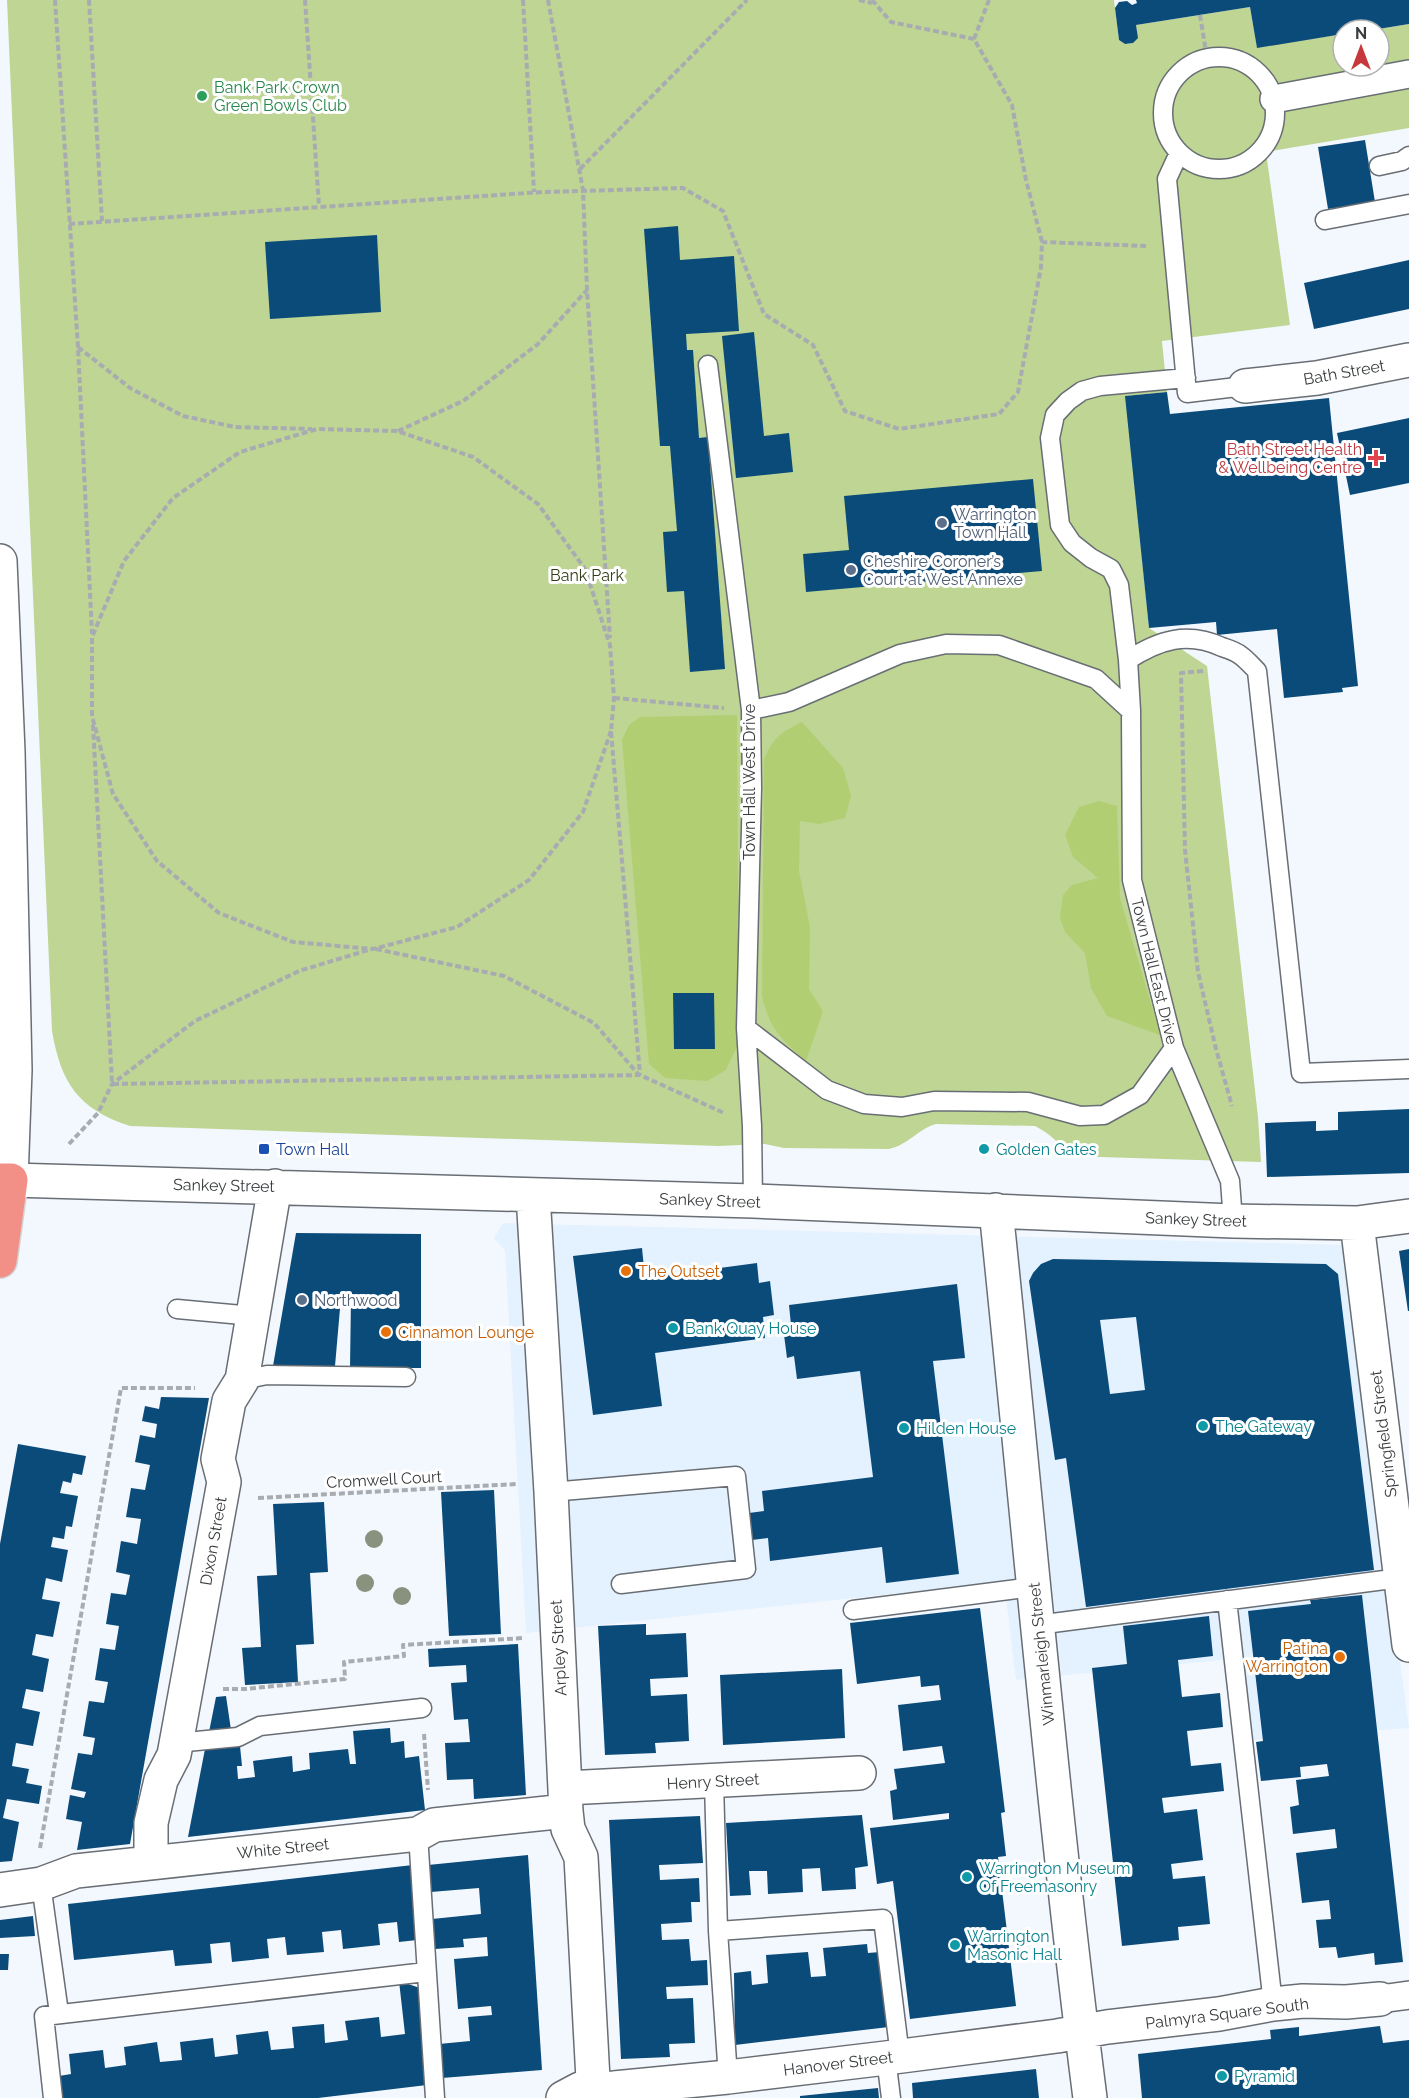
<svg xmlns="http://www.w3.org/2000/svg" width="1409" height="2098" font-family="Raleway,sans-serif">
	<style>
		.built { fill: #e4f1fe }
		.green { fill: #bed594 }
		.forest { fill: #b1cf72 }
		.building { fill: #0b4b7a; fill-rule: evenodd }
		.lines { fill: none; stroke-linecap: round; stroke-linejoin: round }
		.service-casing { stroke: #686e74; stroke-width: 21 }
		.pedestrian-casing { stroke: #686e74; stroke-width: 30 }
		.minor-casing { stroke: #686e74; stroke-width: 36 }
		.tertiary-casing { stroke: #686e74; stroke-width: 36 }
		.trunk-casing { stroke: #d3d4d5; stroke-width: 36 }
		.path { stroke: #a8acb1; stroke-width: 4; stroke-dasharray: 6 3; stroke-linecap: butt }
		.service { stroke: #fff; stroke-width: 18 }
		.pedestrian { stroke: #fff; stroke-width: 27 }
		.minor { stroke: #fff; stroke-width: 33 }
		.tertiary { stroke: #fff; stroke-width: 33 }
		.trunk { stroke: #f28f86; stroke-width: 33 }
		.tree { fill: #89917f }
		.leisure-dot { fill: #2e9e5b; stroke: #fff; stroke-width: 2 }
		.health-dot { fill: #e0444e; stroke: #fff; stroke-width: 2 }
		.service-dot { fill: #5c6f8a; stroke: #fff; stroke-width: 2 }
		.transit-dot { fill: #1a4fb4; stroke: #fff; stroke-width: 2 }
		.culture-dot { fill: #0f9aa8; stroke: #fff; stroke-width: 2 }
		.food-dot { fill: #e8710a; stroke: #fff; stroke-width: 2 }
		.labels { text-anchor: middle; stroke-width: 6; stroke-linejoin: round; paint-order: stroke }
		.leisure-label { font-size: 16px; fill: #27864d; stroke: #fff; text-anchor: start }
		.street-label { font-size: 16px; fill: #393c3e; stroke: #fff }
		.health-label { font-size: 16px; fill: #be3a42; stroke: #fff; text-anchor: end }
		.service-label { font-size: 16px; fill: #4e5e75; stroke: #fff; text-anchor: start }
		.park-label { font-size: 16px; fill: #323d17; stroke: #fff }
		.transit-label { font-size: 16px; fill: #164399; stroke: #fff; text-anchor: start }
		.culture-label { font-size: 16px; fill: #0d838f; stroke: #fff; text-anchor: start }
		.food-label { font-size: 16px; fill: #c56008; stroke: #fff; text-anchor: start }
	</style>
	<rect width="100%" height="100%" fill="#f3f8fe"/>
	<path class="built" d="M 503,1223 L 1344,1245 L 1409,1728 L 1237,1741 L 1232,1659 L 1016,1680 L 1004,1582 L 526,1633 L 505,1250 L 494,1238 Z"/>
	<path class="green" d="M 7,0 L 1114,0 L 1119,40 L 1125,44 L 1133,43 L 1137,38 L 1136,25 L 1250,7 L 1257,47 L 1343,34 L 1343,66 L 1379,66 L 1379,30 L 1372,30 L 1409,24 L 1409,128 L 1266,152 L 1290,325 L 1162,341 L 1167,392 L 1126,396 L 1149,628 L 1207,666 L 1258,1117 L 1261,1162 L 1068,1156 C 1059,1142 1050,1134 1035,1126 L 936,1124 C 918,1129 908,1145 889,1149 L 784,1148 L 765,1144 L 718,1146 L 130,1126 C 78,1109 61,1083 52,1031 Z"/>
	<path class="forest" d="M 737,715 L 739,1042 L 726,1070 L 707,1081 L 665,1078 L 649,1064 L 622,740 L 629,725 L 640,717 Z
		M 802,722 L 843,768 L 851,796 L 845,818 L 819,824 L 800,821 L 799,871 L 810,927 L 809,989 L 823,1011 L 806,1061 C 781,1039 770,1030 762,996 L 764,759 C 774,737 781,732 802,722 Z
		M 1099,801 L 1117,806 L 1120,898 L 1160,1035 L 1107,1016 L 1091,988 L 1085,953 L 1065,932 L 1060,918 L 1063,895 L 1072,885 L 1098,878 L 1073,857 L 1065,835 L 1079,807 Z"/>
	<path class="building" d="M 1136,0 L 1409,0 L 1409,24 L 1372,30 L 1343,30 L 1343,34 L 1257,48 L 1250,7 L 1136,25 L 1138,38 L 1133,43 L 1125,44 L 1119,40 L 1115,8 L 1119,2 L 1127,1 L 1132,5 L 1137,3 Z
		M 1365,140 L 1375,202 L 1328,209 L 1318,147 Z
		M 678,226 L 680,260 L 734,256 L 739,331 L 686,334 L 687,350 L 693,350 L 699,438 L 708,437 L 725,669 L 690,672 L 684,591 L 667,592 L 663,532 L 677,531 L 670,446 L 660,446 L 644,229 Z
		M 377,235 L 381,312 L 270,319 L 265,242 Z
		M 1409,260 L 1409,309 L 1314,329 L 1304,283 Z
		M 754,332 L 764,436 L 789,433 L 793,472 L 736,478 L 722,336 Z
		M 1167,392 L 1170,414 L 1329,398 L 1358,686 L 1342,688 L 1343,692 L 1284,698 L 1277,629 L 1217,635 L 1216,622 L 1149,628 L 1125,396 Z
		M 1409,418 L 1409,483 L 1350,495 L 1337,433 Z
		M 1033,479 L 1042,571 L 806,592 L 803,554 L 849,550 L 844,496 Z
		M 673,993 L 714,993 L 715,1049 L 674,1049 Z
		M 1409,1109 L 1409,1173 L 1267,1177 L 1265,1123 L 1316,1121 L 1316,1131 L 1338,1130 L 1338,1112 Z
		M 296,1233 L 421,1234 L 421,1368 L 350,1368 L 351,1297 L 341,1297 L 335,1366 L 273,1366 Z
		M 642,1248 L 645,1278 L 757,1263 L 759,1283 L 770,1281 L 774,1315 L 763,1317 L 765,1338 L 655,1353 L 662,1406 L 593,1415 L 573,1256 Z
		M 1409,1249 L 1409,1311 L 1408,1311 L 1399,1251 Z
		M 1053,1259 L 1326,1264 L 1338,1274 L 1374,1570 L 1086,1607 L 1066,1458 L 1055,1460 L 1029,1281 L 1033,1273 L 1041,1264 ZM 1136,1317 L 1145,1390 L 1110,1394 L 1100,1320 Z
		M 957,1284 L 965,1358 L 933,1361 L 959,1574 L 886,1583 L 882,1547 L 770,1561 L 768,1538 L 752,1540 L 749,1513 L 764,1511 L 762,1491 L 873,1477 L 860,1371 L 797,1379 L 794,1356 L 787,1358 L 783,1327 L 791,1325 L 789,1305 Z
		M 161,1397 L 209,1398 L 130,1844 L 77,1850 L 82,1822 L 66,1819 L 70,1795 L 84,1798 L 86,1792 L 71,1789 L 78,1753 L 92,1755 L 95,1738 L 83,1736 L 89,1701 L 104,1703 L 108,1682 L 95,1680 L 100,1648 L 115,1650 L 119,1626 L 106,1624 L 111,1593 L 126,1595 L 130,1575 L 116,1572 L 121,1541 L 137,1544 L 141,1519 L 126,1517 L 131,1488 L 145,1490 L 150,1465 L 135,1462 L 140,1435 L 155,1438 L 157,1424 L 142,1421 L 145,1406 L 159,1409 Z
		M 18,1444 L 86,1456 L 82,1475 L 73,1473 L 71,1483 L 63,1481 L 60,1493 L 78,1496 L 72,1527 L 66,1526 L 64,1539 L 53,1537 L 51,1547 L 68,1550 L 62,1582 L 46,1578 L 42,1599 L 60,1602 L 53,1637 L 36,1634 L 32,1655 L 49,1659 L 43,1692 L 26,1689 L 22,1708 L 40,1712 L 33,1746 L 16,1743 L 12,1766 L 29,1769 L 26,1783 L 42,1786 L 39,1804 L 7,1799 L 3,1818 L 19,1822 L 12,1861 L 0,1862 L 0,1544 Z
		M 494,1490 L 501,1634 L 449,1636 L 441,1492 Z
		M 324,1502 L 328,1572 L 310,1573 L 314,1644 L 296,1645 L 298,1682 L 245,1685 L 242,1648 L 261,1647 L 257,1576 L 277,1575 L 273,1504 Z
		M 1362,1595 L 1403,1962 L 1375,1965 L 1374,1953 L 1338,1958 L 1336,1947 L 1319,1948 L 1316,1920 L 1331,1919 L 1329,1900 L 1302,1903 L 1296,1853 L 1337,1848 L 1335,1829 L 1293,1834 L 1290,1807 L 1299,1805 L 1296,1780 L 1329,1776 L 1327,1764 L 1300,1767 L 1301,1777 L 1261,1781 L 1256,1742 L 1263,1741 L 1248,1611 L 1311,1604 L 1310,1600 Z
		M 980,1608 L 1005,1812 L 1001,1813 L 1006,1856 L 998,1857 L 1016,2006 L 910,2019 L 893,1881 L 877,1884 L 870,1828 L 949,1819 L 949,1813 L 893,1820 L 890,1791 L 897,1789 L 894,1769 L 945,1763 L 942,1746 L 903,1751 L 898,1705 L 941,1700 L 939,1685 L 921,1687 L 920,1676 L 857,1684 L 850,1623 Z
		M 1209,1616 L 1213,1656 L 1178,1660 L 1182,1697 L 1220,1693 L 1223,1727 L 1187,1731 L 1191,1766 L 1221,1763 L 1224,1791 L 1162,1798 L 1164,1813 L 1197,1809 L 1203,1860 L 1171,1864 L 1173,1879 L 1205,1876 L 1210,1924 L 1178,1927 L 1179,1940 L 1122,1946 L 1092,1668 L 1127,1664 L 1123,1626 Z
		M 646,1624 L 646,1635 L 686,1633 L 688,1677 L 650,1679 L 651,1696 L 687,1694 L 689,1741 L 655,1743 L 656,1753 L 605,1755 L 598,1626 Z
		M 518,1644 L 526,1795 L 474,1799 L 473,1779 L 447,1780 L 445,1743 L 470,1742 L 468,1719 L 454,1720 L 451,1683 L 467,1682 L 466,1665 L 429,1667 L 428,1649 Z
		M 842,1669 L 845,1738 L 723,1745 L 720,1675 Z
		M 226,1696 L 231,1730 L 209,1732 L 216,1697 Z
		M 390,1728 L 391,1743 L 404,1741 L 405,1758 L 419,1756 L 425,1810 L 188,1837 L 205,1749 L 240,1746 L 242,1766 L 237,1766 L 238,1779 L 255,1777 L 253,1761 L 292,1756 L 293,1772 L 310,1769 L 309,1753 L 348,1749 L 350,1764 L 356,1764 L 353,1731 Z
		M 862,1815 L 868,1866 L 855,1868 L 856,1889 L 822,1891 L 820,1868 L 802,1869 L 803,1892 L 768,1894 L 767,1871 L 749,1871 L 751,1895 L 730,1896 L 726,1823 Z
		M 700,1816 L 703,1863 L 659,1865 L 660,1880 L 699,1878 L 700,1902 L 691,1902 L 692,1922 L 661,1924 L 662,1940 L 689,1939 L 691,1961 L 707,1960 L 708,1985 L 666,1987 L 667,1999 L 693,1998 L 695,2043 L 669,2044 L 670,2057 L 621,2059 L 609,1820 Z
		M 528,1855 L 542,2070 L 442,2078 L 439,2044 L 470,2041 L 468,2017 L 492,2015 L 491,2006 L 458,2009 L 454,1959 L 488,1956 L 487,1937 L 463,1939 L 464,1947 L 435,1949 L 432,1919 L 481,1914 L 479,1888 L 431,1892 L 428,1865 Z
		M 413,1865 L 417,1940 L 399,1942 L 397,1922 L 378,1924 L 380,1945 L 343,1949 L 341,1930 L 322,1932 L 324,1952 L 287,1955 L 285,1937 L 267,1939 L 269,1958 L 232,1962 L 230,1942 L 210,1944 L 212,1963 L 175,1966 L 173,1950 L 74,1960 L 68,1904 Z
		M 33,1916 L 35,1936 L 0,1938 L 0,1920 Z
		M 867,1944 L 868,1953 L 880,1952 L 889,2027 L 735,2045 L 734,1973 L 751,1971 L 752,1985 L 768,1983 L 766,1955 L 808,1952 L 811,1977 L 826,1976 L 823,1948 Z
		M 0,1954 L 9,1954 L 8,1970 L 0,1970 Z
		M 399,1981 L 420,1988 L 427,2085 L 318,2098 L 62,2098 L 59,2076 L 71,2074 L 69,2054 L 103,2050 L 105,2068 L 126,2065 L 124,2047 L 157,2042 L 160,2062 L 182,2060 L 180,2042 L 213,2038 L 215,2057 L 238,2054 L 236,2035 L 268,2031 L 271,2050 L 294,2048 L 292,2027 L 324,2024 L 325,2043 L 348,2040 L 345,2021 L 379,2017 L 381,2037 L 405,2034 Z
		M 1380,2026 L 1383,2043 L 1409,2040 L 1409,2098 L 1142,2098 L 1138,2054 L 1271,2039 L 1270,2030 L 1299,2027 L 1299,2036 Z
		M 1036,2069 L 1039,2098 L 913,2098 L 912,2083 Z
		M 878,2088 L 879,2098 L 800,2098 L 800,2096 Z"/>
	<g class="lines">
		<defs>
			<path id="service" d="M1163 113a56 56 0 1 1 112 0a56 56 0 1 1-112 0Z
				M 1179,153 L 1167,179 L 1187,393 L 1245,386
				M 1379,166 L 1402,161 L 1409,156
				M 1325,220 L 1409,204
				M 708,365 L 751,710 L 752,788 L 746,1028 L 752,1126 L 753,1201
				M 1186,378 L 1100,386 L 1082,391 L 1068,401 L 1055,415 L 1050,438 L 1060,525 L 1072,543 L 1091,558 L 1111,569 L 1119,585 L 1128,660 L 1131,711 L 1132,880 L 1174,1048 L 1230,1181 L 1233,1221
				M 1128,660 C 1159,640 1187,631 1222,647 C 1228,649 1235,651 1240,655 C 1246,659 1252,666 1257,671 L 1301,1073 L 1409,1069
				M 751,710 L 789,702 L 900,654 L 946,644 L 999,645 L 1096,679 L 1131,711
				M 746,1028 L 827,1090 L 864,1104 L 902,1107 L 934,1101 L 1028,1102 L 1080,1116 L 1104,1115 L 1140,1095 L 1174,1048
				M 177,1309 L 253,1316
				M 242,1380 L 267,1375 L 406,1377
				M 551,1492 L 736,1476 L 746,1569 L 621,1584
				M 1227,1600 L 1273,2004
				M 853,1610 L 1033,1587
				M 1037,1625 L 1400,1578
				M 176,1743 L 238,1737 L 260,1726 L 422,1708
				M 714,1782 L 718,1931 L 728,2077
				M 418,1834 L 435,2098
				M 41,1884 L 59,2013
				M 718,1931 L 883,1919 L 900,2056
				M 886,2058 L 891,2098
				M 53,2098 L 44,2016 L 426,1972"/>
			<path id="pedestrian" d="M 1274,99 L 1409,74
				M 1380,1999 L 1409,1995"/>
			<path id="minor" d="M 1245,386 L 1317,378 L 1409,360
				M 11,1180 L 753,1201 L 1233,1221 L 1357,1223 L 1409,1216
				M 533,1195 L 551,1492 L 566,1811 L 568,1829 L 581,1857 L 594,2098
				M 996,1210 C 1027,1506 1052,1803 1090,2098
				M 1357,1223 L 1409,1645
				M 566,1788 L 859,1773
				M 151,1862 L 151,1823 L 161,1780 L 174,1755 L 224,1482 L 218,1459 L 229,1401 L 242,1380 L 275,1186
				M 0,1890 L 41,1884 L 76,1871 L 418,1834 L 434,1825 L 566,1811
				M 563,2098 L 580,2089 L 614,2088 L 728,2077 L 886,2058 L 1057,2036 L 1107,2027 L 1219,2014 L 1273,2004 L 1303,2001 L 1346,2002 L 1380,1999"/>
			<path id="tertiary" d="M 0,561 L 8,752 L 15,1070 L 11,1180"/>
			<path id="trunk" d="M 0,1180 L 11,1180 L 0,1261"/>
		</defs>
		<use href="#service" class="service-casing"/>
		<use href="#pedestrian" class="pedestrian-casing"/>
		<use href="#minor" class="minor-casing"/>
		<use href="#tertiary" class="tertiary-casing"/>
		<use href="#trunk" class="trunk-casing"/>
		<path class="path" d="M 55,0 L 78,347 L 92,634
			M 89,0 L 102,221
			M 305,0 L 319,206
			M 523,0 L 534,192
			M 548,0 L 583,190 L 587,290 L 610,638
			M 859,0 L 872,3
			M 872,0 L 891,22 L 974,39 L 1012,105 L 1026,180 L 1042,242
			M 1200,15 L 1207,58
			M 974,39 L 989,0
			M 580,169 L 747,0
			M 69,224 L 542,192 L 683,188 L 723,211 L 764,314 L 813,345 L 845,411 L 899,429 L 999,414 L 1018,392 L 1041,267 L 1042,242 L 1146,246
			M 78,347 L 130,388 L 183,416 L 235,427 L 312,429
			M 398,431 L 463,401 L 538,344 L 587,290
			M 1203,671 L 1181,673 L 1185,850 L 1198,972 L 1216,1049 L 1232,1106
			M 614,698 L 724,708
			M 93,725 L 112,1083
			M 611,731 L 583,812 L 529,880 L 457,927 L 373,949 L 293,942 L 219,913 L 157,861 L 113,794 L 92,716 L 92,637 L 124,561 L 173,498 L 240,452 L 317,429 L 397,431 L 473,457 L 538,504 L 585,569 L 610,645 L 614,698 L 611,731 L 640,1075
			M 376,949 L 504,976 L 594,1023 L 639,1075
			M 113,1084 L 640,1075 L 724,1113
			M 69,1144 L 98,1113 L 112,1084 L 195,1021 L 299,971 L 368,950
			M 258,1498 L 517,1484
			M 223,1689 L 245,1689 L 345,1679 L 344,1662 L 404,1656 L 403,1645 L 524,1638
			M 424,1734 L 428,1790
			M 40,1848 L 121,1388 L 195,1388"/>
		<use href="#service" class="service"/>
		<use href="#pedestrian" class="pedestrian"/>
		<use href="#minor" class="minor"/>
		<use href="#tertiary" class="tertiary"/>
		<use href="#trunk" class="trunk"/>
	</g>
	<g class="tree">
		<circle cx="374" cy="1539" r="9"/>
		<circle cx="365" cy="1583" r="9"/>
		<circle cx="402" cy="1596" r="9"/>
	</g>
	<circle class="leisure-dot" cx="202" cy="96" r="6"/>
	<path class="health-dot" d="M1373 449h6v6h6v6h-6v6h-6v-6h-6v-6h6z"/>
	<g class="service-dot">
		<circle cx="942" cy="523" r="6"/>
		<circle cx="851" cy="570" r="6"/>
		<circle cx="302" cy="1300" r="6"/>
	</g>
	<rect class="transit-dot" x="258" y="1143" width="12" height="12" rx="3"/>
	<g class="culture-dot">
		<circle cx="984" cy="1149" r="6"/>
		<circle cx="673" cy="1328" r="6"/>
		<circle cx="1203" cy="1426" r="6"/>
		<circle cx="904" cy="1428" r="6"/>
		<circle cx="967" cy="1877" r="6"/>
		<circle cx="955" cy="1945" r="6"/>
		<circle cx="1222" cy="2076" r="6"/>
	</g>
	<g class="food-dot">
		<circle cx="626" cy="1271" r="6"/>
		<circle cx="386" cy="1332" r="6"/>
		<circle cx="1340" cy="1657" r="6"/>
	</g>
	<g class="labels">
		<g class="leisure-label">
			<text x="214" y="93">Bank Park Crown<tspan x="214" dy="18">Green Bowls Club</tspan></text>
		</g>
		<g class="street-label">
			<text transform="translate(1344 372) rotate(-10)" y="6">Bath Street</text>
			<text transform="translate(749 782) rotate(-90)" y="6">Town Hall West Drive</text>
			<text transform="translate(1155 971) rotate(76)" y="6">Town Hall East Drive</text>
			<text transform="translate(224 1185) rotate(1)" y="6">Sankey Street</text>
			<text transform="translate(710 1200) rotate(2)" y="6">Sankey Street</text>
			<text transform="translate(1196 1219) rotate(2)" y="6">Sankey Street</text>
			<text transform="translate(1383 1434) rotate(-97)" y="6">Springfield Street</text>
			<text transform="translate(384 1479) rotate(-3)" y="6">Cromwell Court</text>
			<text transform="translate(213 1541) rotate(-80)" y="6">Dixon Street</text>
			<text transform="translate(558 1648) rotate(-93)" y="6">Arpley Street</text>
			<text transform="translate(1041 1654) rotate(-96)" y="6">Winmarleigh Street</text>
			<text transform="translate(713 1781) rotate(-3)" y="6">Henry Street</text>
			<text transform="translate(283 1848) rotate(-6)" y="6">White Street</text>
			<text transform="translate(1227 2013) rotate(-7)" y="6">Palmyra Square South</text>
			<text transform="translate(838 2063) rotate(-7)" y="6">Hanover Street</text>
		</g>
		<g class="health-label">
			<text x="1362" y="455">Bath Street Health<tspan x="1362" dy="18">&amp; Wellbeing Centre</tspan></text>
		</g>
		<g class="service-label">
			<text x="954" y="520">Warrington<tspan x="954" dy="18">Town Hall</tspan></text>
			<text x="863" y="567">Cheshire Coroner’s<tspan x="863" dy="18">Court at West Annexe</tspan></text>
			<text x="314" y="1306">Northwood</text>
		</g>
		<g class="park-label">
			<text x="587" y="581">Bank Park</text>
		</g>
		<g class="transit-label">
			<text x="276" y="1155">Town Hall</text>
		</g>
		<g class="culture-label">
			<text x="996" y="1155">Golden Gates</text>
			<text x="685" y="1334">Bank Quay House</text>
			<text x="1215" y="1432">The Gateway</text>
			<text x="916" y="1434">Hilden House</text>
			<text x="979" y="1874">Warrington Museum<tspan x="979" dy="18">Of Freemasonry</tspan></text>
			<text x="967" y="1942">Warrington<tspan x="967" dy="18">Masonic Hall</tspan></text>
			<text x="1234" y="2082">Pyramid</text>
		</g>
		<g class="food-label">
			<text x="638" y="1277">The Outset</text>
			<text x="398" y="1338">Cinnamon Lounge</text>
			<text x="1328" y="1654" text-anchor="end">Patina<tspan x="1328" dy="18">Warrington</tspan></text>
		</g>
	</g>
	<g transform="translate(1361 48)"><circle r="28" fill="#ffffff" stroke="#b0b1b2" stroke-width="1.5"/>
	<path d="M0-4.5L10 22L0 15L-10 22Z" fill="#c7383c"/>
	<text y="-9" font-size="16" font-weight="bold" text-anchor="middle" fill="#393c3e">N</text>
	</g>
</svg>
